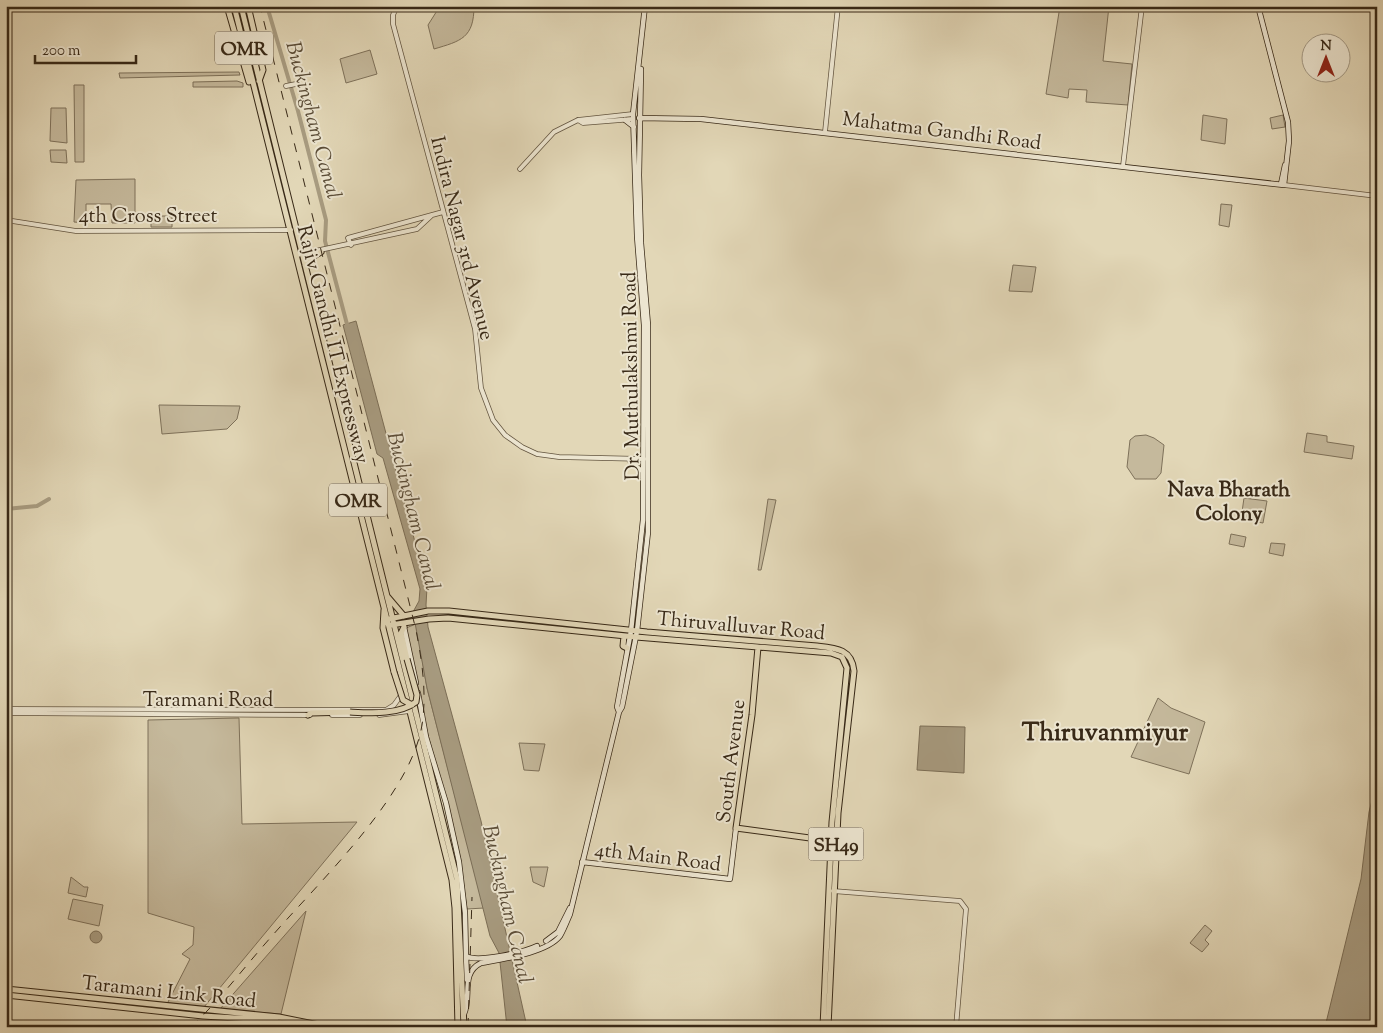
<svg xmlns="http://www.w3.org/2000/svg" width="1383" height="1033" font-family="'Sorts Mill Goudy',serif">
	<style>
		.green { fill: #c5b99c; stroke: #7e715a }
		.water { fill: #a89c81; stroke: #7b6e57 }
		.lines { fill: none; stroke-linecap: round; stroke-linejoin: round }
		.canal { stroke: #a89c81; stroke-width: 4 }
		.tertiary-casing { stroke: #62543f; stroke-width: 5.5 }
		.secondary-casing { stroke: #382917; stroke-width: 6 }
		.primary-casing { stroke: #382917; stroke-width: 7 }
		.tertiary { stroke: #ece5d0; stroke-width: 4 }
		.secondary { stroke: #ece5d0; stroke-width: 4.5 }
		.primary { stroke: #e2d7b7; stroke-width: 5 }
		.rail { stroke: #382917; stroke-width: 1; stroke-dasharray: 9 9; stroke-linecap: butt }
		.primary-bridge-casing { stroke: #382917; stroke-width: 7; stroke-linecap: butt }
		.primary-bridge { stroke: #e2d7b7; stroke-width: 5 }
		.labels { text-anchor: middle; stroke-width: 4; stroke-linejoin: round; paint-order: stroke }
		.shield { fill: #ece5d0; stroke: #6e614e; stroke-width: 1 }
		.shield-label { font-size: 19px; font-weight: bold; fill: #382917 }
		.street-label { font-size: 20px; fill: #382917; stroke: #ece5d0 }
		.water-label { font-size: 21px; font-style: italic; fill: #5a4c37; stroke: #ece5d0 }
		.neighbourhood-label { font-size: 21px; font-weight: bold; fill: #382917; stroke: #ece5d0 }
		.district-label { font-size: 25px; font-weight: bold; fill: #382917; stroke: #ece5d0 }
	</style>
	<rect width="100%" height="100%" fill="#e2d7b7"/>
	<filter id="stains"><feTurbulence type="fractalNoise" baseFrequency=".004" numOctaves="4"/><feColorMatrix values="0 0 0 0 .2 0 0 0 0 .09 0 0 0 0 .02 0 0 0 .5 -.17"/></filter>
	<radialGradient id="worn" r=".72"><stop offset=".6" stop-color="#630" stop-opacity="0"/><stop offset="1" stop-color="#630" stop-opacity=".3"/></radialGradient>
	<path class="green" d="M 221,6 L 138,10 L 137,7 L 148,6 Z
		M 440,6 L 474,6 C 474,38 461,41 434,49 L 428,25 Z
		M 1060,6 L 1109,6 L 1103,61 L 1132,64 L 1128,105 L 1086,102 L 1087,90 L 1069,89 L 1068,98 L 1046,94 Z
		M 370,50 L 377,74 L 346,83 L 340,59 Z
		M 239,72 L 240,75 L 120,78 L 119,73 Z
		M 237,81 L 243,83 L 243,87 L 193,87 L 193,82 Z
		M 74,85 L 84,85 L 84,162 L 75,162 Z
		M 51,108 L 66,108 L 67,143 L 50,141 Z
		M 1203,115 L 1227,119 L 1225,144 L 1201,140 Z
		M 1283,115 L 1285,127 L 1272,129 L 1270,118 Z
		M 50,150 L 66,150 L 67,163 L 51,162 Z
		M 135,179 L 135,223 L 112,223 L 111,204 L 86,204 L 86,223 L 74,222 L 76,180 Z
		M 1221,204 L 1232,205 L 1229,227 L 1219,225 Z
		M 151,216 L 172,216 L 172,227 L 151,227 Z
		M 1013,265 L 1036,267 L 1032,292 L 1009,291 Z
		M 159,405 L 240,406 L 237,419 L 227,429 L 162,434 Z
		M 1307,433 L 1327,436 L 1327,442 L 1354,446 L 1352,459 L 1304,452 Z
		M 1146,435 L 1154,438 L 1164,445 L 1161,473 L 1156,479 L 1135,479 L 1127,467 L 1130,440 L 1135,436 Z
		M 1244,498 L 1267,501 L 1263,523 L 1241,519 Z
		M 768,499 L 776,500 L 761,570 L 758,570 Z
		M 1231,534 L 1246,537 L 1244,547 L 1229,544 Z
		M 1271,543 L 1285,544 L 1283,556 L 1269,553 Z
		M 416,624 L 427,688 L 484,908 L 467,909 L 459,853 L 426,727 L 406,628 Z
		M 1158,698 L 1171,708 L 1205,722 L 1189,774 L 1131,757 Z
		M 239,718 L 242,824 L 357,822 L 204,1007 L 167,1004 L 190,959 L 182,954 L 193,945 L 194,927 L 148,913 L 148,720 Z
		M 519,743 L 545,744 L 539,771 L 524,770 Z
		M 530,867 L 548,867 L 544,887 L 533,882 Z
		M 71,877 L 84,887 L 88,887 L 86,897 L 68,893 Z
		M 73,899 L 103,905 L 99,926 L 68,919 Z
		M 306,911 L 281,1014 L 220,1009 Z
		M 1205,925 L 1212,931 L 1205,940 L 1209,944 L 1202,952 L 1190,943 Z"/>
	<path class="water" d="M 356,321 L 427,587 L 426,605 L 428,627 L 481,821 L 527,1027 L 507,1027 L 499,953 L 490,936 L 427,688 L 413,612 L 419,601 L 420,589 L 383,458 L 377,454 L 343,325 Z
		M 920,726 L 965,727 L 964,773 L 917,770 Z
		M 1377,780 L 1377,1027 L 1325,1027 L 1361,879 L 1369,812 Z
		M90 937a6 6 0 1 1 12 0a6 6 0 1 1-12 0Z"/>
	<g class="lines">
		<path class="canal" d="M 267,6 L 298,111 L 326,220 L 325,241 L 348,328
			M 6,509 L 37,506 L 49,499"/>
		<defs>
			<path id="tertiary" d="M 397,6 L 393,15 L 393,24 L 475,329 L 481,388 L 493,420 L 505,435 L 522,447 L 537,454 L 559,457 L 644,459
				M 286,86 L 296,84
				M 578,120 L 583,123 L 633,119
				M 825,132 L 838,6
				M 1123,166 L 1142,6
				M 520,169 L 554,132 L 578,120 L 633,114
				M 1284,185 L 1377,196
				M 6,220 L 76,231 L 291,230
				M 351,245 L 348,238 L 443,212
				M 297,255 L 417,229 L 431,216
				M 629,460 L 642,471
				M 6,709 L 386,710 L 394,705 L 402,694
				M 6,713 L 310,715
				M 332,715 L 360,715
				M 379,715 L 409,711
				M 833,891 L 960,901 L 966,909 L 956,1027"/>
			<path id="secondary" d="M 639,118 L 701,119 L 1284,185 L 1289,141 L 1288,122 L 1258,6
				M 625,120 L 634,127
				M 1281,184 L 1285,165
				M 404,627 L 416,683
				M 418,693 L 426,737 L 446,803 L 459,862 L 465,913
				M 619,712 L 617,707 L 631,631 L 643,520 L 644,325 L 637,236 L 633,114 L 645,6
				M 582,862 L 730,879 L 736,828
				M 465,913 L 466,956 C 477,963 525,952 537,946
				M 546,941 L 558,932 L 570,908
				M 466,956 L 467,980
				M 464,1014 C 472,997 460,973 481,963 C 502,959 547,953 560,936 C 564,929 567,921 570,914 L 619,712 L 622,707 L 637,631 L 648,532 L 648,325 L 641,243 L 639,175 L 641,69"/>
			<path id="primary" d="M 227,6 L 249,82
				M 234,6 L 452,880 L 455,908 L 458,1027
				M 241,6 L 457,879 L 464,1027
				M 248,6 L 263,70 L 259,81
				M 305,265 L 307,260 L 321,252
				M 387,596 L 404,616
				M 384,610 L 383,628 L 394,672
				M 389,619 L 428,611 L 449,611 L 647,632 L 817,646 C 836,648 852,649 854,671 L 838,813 L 828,1027
				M 391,625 L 429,619 L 448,618 L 636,637 L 831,653 L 842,657 L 847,668 L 832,822 L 823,1027
				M 404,627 L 401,633 L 407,659
				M 624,636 L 623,646 L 627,648
				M 758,647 L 752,715 L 736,828 L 832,841
				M 308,715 L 311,713 L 350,712
				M 6,989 L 279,1017 L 329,1027
				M 6,995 L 203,1016 L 266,1020 L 305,1027"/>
		</defs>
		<use href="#tertiary" class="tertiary-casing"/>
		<use href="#secondary" class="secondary-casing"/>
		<use href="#primary" class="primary-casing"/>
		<use href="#tertiary" class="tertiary"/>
		<use href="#secondary" class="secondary"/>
		<use href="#primary" class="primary"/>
		<path class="rail" d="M 191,1027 C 220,1000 245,966 272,936 C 318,883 411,795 422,725 C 427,693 422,661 416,630 L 260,6
			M 468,1027 L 472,897"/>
		<defs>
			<path id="primary-bridge" d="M 394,672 L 403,700 L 412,705
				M 350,712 C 371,713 399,715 416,702 L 417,695 L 407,659"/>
		</defs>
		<use href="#primary-bridge" class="primary-bridge-casing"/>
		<use href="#primary-bridge" class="primary-bridge"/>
	</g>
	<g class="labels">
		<g class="shield">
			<rect x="215" y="31.5" width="58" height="33" rx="4"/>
			<rect x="329" y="483.5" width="58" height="33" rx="4"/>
			<rect x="808.5" y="827.5" width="55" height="33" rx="4"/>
		</g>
		<g class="shield-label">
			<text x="244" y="55">OMR</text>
			<text x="358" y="507">OMR</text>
			<text x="836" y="851">SH49</text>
		</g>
		<g class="street-label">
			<text transform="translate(942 130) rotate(7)" y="7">Mahatma Gandhi Road</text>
			<text x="148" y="222">4th Cross Street</text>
			<text transform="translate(463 238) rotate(76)" y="7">Indira Nagar 3rd Avenue</text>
			<text transform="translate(334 344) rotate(76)" y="7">Rajiv Gandhi IT Expressway</text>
			<text transform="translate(630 376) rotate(-91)" y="7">Dr. Muthulakshmi Road</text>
			<text transform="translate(741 625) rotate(5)" y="7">Thiruvalluvar Road</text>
			<text x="208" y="706">Taramani Road</text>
			<text transform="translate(730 761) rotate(-83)" y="7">South Avenue</text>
			<text transform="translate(658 856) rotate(7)" y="7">4th Main Road</text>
			<text transform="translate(169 991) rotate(6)" y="7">Taramani Link Road</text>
		</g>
		<g class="water-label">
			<text transform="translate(314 120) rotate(75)" y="7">Buckingham Canal</text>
			<text transform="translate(414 511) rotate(76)" y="7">Buckingham Canal</text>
			<text transform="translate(508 904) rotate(77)" y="7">Buckingham Canal</text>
		</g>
		<g class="neighbourhood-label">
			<text x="1229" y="496">Nava Bharath<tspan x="1229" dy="24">Colony</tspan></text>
		</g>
		<g class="district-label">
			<text x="1105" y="740">Thiruvanmiyur</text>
		</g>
	</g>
	<rect width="1383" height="1033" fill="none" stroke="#e2d7b7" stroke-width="25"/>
	<rect x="8" y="8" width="1368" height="1018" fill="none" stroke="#382917" stroke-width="2.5"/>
	<rect x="12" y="12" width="1358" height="1008" fill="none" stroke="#382917"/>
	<g transform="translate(1326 58)"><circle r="24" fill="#ece5d0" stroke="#a49a86"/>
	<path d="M0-4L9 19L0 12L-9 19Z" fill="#8f2418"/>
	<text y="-8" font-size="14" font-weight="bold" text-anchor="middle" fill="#382917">N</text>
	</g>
	<path d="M35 55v8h101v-8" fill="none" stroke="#382917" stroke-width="2.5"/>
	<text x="42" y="55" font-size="15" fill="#382917" stroke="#ece5d0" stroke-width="4" paint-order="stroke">200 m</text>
	<rect width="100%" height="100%" filter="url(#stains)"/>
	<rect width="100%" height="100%" fill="url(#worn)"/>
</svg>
